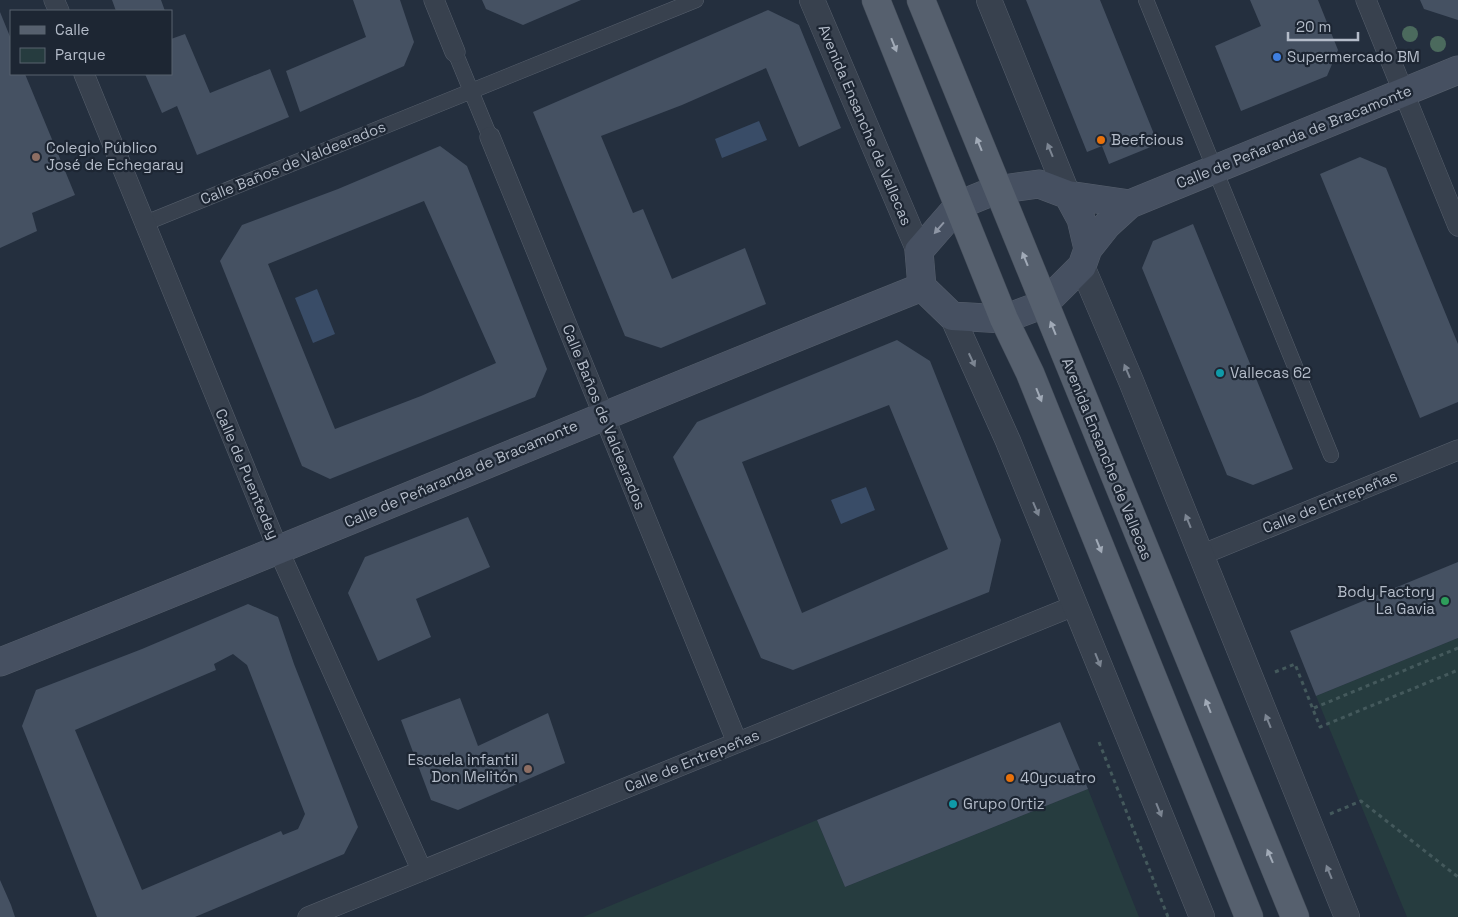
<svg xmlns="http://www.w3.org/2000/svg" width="1458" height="917" font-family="'Space Grotesk',sans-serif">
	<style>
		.green { fill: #263c3f }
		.water { fill: #394c67 }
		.building { fill: #455162; fill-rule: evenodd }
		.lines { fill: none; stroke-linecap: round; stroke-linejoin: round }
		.pedestrian-casing { stroke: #565f6c; stroke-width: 16 }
		.minor-casing { stroke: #565f6c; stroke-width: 21 }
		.tertiary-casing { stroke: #565f6c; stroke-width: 26 }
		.secondary-casing { stroke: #565f6c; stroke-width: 29 }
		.primary-casing { stroke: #414a57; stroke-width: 29 }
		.path { stroke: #44595c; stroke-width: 3; stroke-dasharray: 4 4; stroke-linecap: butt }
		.pedestrian { stroke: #38414e; stroke-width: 15 }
		.minor { stroke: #38414e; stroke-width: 20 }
		.tertiary { stroke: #38414e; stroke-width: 25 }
		.secondary { stroke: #465061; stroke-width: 28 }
		.primary { stroke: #56606e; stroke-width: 28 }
		.tree { fill: #4b6a5d }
		.oneway { fill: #a1aab7 }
		.oneway2 { fill: #7c8592 }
		.oneway3 { fill: #8e96a5 }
		.shop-dot { fill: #3f7fe0; stroke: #1d2633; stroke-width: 2 }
		.food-dot { fill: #e8710a; stroke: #1d2633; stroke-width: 2 }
		.education-dot { fill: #8d6e63; stroke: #1d2633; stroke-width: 2 }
		.culture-dot { fill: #0f9aa8; stroke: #1d2633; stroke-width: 2 }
		.leisure-dot { fill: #2e9e5b; stroke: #1d2633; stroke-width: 2 }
		.labels { text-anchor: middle; stroke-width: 4.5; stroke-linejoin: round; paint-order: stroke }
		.poi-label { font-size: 15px; fill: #b4bcc9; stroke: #1d2633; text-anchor: start }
		.street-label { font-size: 15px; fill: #b4bcc9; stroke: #1d2633 }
	</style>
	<rect width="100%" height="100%" fill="#242f3e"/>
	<path class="green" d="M 1458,638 L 1458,917 L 1407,917 L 1316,696 Z
		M 1088,789 L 1139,917 L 583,917 L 817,820 L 845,887 Z"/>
	<path class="water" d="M 759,121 L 767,140 L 722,158 L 715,139 Z
		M 317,289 L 335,334 L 313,343 L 295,298 Z
		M 866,487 L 875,510 L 841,524 L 831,500 Z"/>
	<path class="building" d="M 112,0 L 161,0 L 165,11 L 116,11 Z
		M 353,0 L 400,0 L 414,42 L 404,66 L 300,112 L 286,71 L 366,37 Z
		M 482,0 L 581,0 L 523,25 L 486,9 Z
		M 1026,0 L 1100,0 L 1158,144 L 1109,164 L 1102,146 L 1087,152 Z
		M 1250,0 L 1318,0 L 1338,50 L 1327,76 L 1241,111 L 1215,46 L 1261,26 Z
		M 1420,0 L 1458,0 L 1458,20 L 1424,9 Z
		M 768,10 L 799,25 L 841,128 L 799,147 L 766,68 L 682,105 L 601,136 L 633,213 L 643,209 L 672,279 L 745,248 L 766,304 L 661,348 L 625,336 L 533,112 Z
		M 0,12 L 11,39 L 11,74 L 25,74 L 75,195 L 32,213 L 37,231 L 0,248 Z
		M 185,34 L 210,93 L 270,69 L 289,117 L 197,155 L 177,106 L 162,113 L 145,74 L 171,74 L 171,39 Z
		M 440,146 L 467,166 L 547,369 L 535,397 L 330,479 L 302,466 L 220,261 L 242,225 L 338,189 ZM 424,201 L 496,363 L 421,396 L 335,429 L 268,264 Z
		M 1360,157 L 1386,168 L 1458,344 L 1458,402 L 1420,418 L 1320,174 Z
		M 1193,224 L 1293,469 L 1253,485 L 1227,475 L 1142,268 L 1153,241 Z
		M 897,340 L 930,361 L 1001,540 L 989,592 L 793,670 L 761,658 L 673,457 L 697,422 ZM 889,405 L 948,549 L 802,613 L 742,462 Z
		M 468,517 L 490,567 L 416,599 L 431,637 L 378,661 L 348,593 L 365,557 Z
		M 1458,562 L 1458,638 L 1316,696 L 1290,631 Z
		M 248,604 L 278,617 L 294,664 L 358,827 L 344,854 L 195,917 L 97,917 L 22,726 L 36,690 L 142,649 ZM 233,654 L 247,665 L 305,814 L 298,829 L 283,835 L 281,831 L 142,890 L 75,730 L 216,670 L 214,664 Z
		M 460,698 L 478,746 L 548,713 L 565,763 L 458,810 L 431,800 L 401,720 Z
		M 1060,722 L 1088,789 L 845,887 L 817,820 Z
		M 0,880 L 11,905 L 15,917 L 0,917 Z"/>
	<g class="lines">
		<defs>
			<path id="pedestrian" d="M 1146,0 L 1331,455
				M 455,52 L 490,137
				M 143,224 L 696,0"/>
			<path id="minor" d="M 54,0 L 59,11
				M 434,0 L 455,52
				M 1366,0 L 1458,226
				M 84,74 L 278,549 L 422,871
				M 490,137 L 737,742
				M 1201,555 L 1458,450
				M 308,917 L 1076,605"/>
			<path id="tertiary" d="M 812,0 L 919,251
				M 989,0 L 1068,195
				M 1082,266 L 1131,381 L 1347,917
				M 952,316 L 1008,441 L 1202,917"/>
			<path id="secondary" d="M 1068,195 L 1081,219 L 1088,249 L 1082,266 L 1044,304 L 1004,319 L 952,316 L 922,287 L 919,251 L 959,205 L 996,190 L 1039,184 L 1068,195 L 1130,204
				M 1088,249 L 1107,225 L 1130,204 L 1458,70
				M 0,662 C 308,540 614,410 922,287"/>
			<path id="primary" d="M 876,0 L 1004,319 L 1030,373 L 1249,917
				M 921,0 L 1295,917"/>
		</defs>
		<use href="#pedestrian" class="pedestrian-casing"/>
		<use href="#minor" class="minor-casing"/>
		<use href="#tertiary" class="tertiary-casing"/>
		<use href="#secondary" class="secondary-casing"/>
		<use href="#primary" class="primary-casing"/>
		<path class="path" d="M 1275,672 L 1295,664 L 1320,727 L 1458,670
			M 1314,708 L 1458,648
			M 1099,742 L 1168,917
			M 1330,814 L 1361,801 L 1458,877"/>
		<use href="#pedestrian" class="pedestrian"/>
		<use href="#minor" class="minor"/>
		<use href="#tertiary" class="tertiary"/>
		<use href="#secondary" class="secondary"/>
		<use href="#primary" class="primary"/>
	</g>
	<g class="tree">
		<circle cx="1410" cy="34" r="8"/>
		<circle cx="1438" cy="44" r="8"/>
	</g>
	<defs><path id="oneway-solid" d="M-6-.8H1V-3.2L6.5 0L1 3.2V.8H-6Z" transform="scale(1.25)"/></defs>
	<g class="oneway">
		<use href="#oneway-solid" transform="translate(894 45) rotate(68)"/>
		<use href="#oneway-solid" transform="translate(979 144) rotate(-112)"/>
		<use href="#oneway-solid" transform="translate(1025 259) rotate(-112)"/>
		<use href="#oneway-solid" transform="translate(1053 328) rotate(-112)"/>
		<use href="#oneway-solid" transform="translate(1039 395) rotate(68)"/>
		<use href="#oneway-solid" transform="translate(1099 546) rotate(68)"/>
		<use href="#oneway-solid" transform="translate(1208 706) rotate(-112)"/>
		<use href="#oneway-solid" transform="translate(1270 856) rotate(-113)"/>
	</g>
	<g class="oneway2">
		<use href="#oneway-solid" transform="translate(1050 150) rotate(-112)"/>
		<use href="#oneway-solid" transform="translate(972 360) rotate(65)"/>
		<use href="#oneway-solid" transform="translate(1127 371) rotate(-113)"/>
		<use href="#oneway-solid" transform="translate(1036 509) rotate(67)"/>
		<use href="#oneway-solid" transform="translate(1188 521) rotate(-112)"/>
		<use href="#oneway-solid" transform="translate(1098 660) rotate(68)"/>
		<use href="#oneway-solid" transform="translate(1268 721) rotate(-112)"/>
		<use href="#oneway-solid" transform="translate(1159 810) rotate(68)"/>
		<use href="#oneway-solid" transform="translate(1329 872) rotate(-112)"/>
	</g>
	<use class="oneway3" href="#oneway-solid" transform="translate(939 228) rotate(131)"/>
	<circle class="shop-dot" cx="1277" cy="57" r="5"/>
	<g class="food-dot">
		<circle cx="1101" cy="140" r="5"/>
		<circle cx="1010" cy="778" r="5"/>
	</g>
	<g class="education-dot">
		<circle cx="36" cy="157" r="5"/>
		<circle cx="528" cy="769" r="5"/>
	</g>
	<g class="culture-dot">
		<circle cx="1220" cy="373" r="5"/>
		<circle cx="953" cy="804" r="5"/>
	</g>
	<circle class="leisure-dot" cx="1445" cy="601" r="5"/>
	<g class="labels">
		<g class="poi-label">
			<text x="1287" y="62">Supermercado BM</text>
			<text x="1111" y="145">Beefcious</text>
			<text x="46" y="153">Colegio Público<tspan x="46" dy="17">José de Echegaray</tspan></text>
			<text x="1230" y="378">Vallecas 62</text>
			<text x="1435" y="597" text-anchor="end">Body Factory<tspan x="1435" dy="17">La Gavia</tspan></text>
			<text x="518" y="765" text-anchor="end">Escuela infantil<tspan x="518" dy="17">Don Melitón</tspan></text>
			<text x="1020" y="783">40ycuatro</text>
			<text x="963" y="809">Grupo Ortiz</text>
		</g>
		<g class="street-label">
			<text transform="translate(865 125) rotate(67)" y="5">Avenida Ensanche de Vallecas</text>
			<text transform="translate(1294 137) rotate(-22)" y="5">Calle de Peñaranda de Bracamonte</text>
			<text transform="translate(293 163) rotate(-22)" y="5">Calle Baños de Valdearados</text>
			<text transform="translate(604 417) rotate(68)" y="5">Calle Baños de Valdearados</text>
			<text transform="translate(1107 459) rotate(68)" y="5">Avenida Ensanche de Vallecas</text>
			<text transform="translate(247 474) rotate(67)" y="5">Calle de Puentedey</text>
			<text transform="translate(461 474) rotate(-23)" y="5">Calle de Peñaranda de Bracamonte</text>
			<text transform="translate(1330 502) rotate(-22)" y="5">Calle de Entrepeñas</text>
			<text transform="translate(692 761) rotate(-22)" y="5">Calle de Entrepeñas</text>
		</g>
	</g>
	<rect x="10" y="10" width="162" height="65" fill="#1d2633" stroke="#59626f"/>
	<rect x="20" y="26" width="25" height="8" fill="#56606e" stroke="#59626f"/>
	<text x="55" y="35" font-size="15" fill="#b4bcc9">Calle</text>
	<rect x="20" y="48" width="25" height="15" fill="#263c3f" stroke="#59626f"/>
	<text x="55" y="60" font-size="15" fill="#b4bcc9">Parque</text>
	<path d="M1288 32v8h70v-8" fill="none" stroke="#b4bcc9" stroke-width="2.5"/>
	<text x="1296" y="32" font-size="15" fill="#b4bcc9" stroke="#1d2633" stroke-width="4" paint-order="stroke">20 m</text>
</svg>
